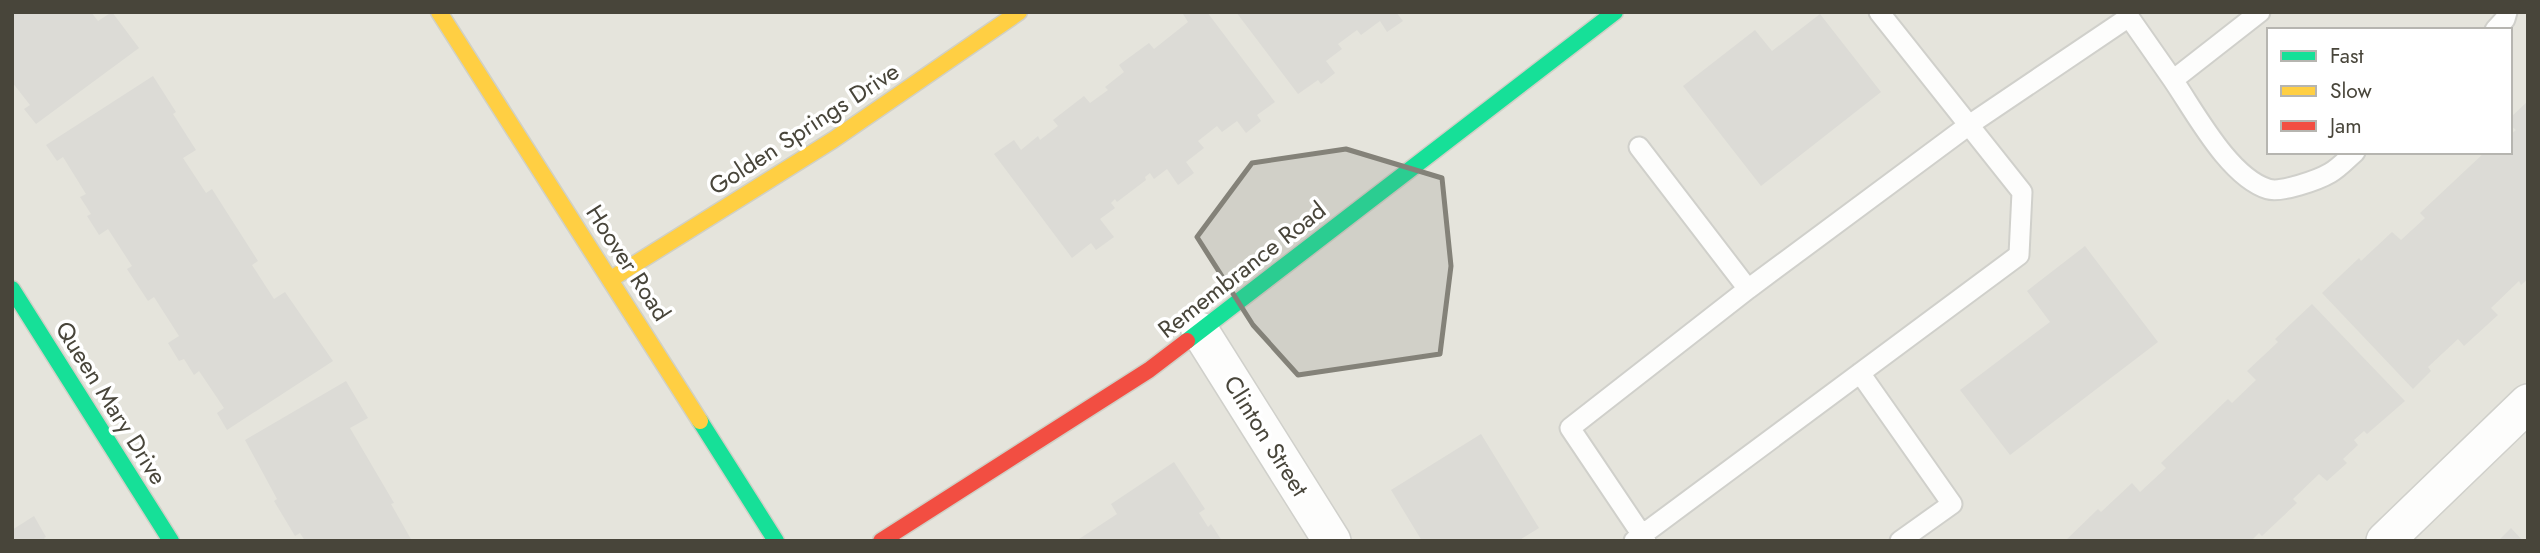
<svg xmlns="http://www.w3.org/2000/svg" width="2540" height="553" font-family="Jost,sans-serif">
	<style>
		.residential { fill: #e5e4dc; fill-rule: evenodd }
		.building { fill: #dcdbd6 }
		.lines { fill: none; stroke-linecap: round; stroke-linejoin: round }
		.lane-casing { stroke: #d0d0cb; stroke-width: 23 }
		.street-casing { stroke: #d0d0cb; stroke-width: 40 }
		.fast-casing { stroke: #d0d0c6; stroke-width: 19 }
		.slow-casing { stroke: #d0d0c6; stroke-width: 19 }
		.jam-casing { stroke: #d0d0c6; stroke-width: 19 }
		.lane { stroke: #fdfdfc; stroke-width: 19 }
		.street { stroke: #fdfdfc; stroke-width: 37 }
		.fast { stroke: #16e098; stroke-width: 16 }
		.slow { stroke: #ffcf43; stroke-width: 16 }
		.jam { stroke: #f24e42; stroke-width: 16 }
		.marked { fill: #848279; fill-opacity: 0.2; stroke: #848279; stroke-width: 5; stroke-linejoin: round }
		.labels { text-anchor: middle; stroke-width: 7; stroke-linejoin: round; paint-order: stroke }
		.street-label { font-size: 24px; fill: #48453a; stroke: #fff }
	</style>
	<rect width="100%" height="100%" fill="#f2f2ee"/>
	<path class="residential" d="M 12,12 L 2528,12 L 2528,541 L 12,541 ZM 2269,30 L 2510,30 L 2510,152 L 2269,152 Z"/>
	<path class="building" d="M 12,12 L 91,12 L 98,21 L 112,12 L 139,48 L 36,124 L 24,109 L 30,105 L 12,82 Z
		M 1185,12 L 1207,12 L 1275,102 L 1257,115 L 1261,121 L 1246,133 L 1237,121 L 1222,132 L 1217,126 L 1198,141 L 1204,148 L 1186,162 L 1194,173 L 1178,185 L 1167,169 L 1154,179 L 1150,173 L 1145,177 L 1146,180 L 1117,202 L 1115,199 L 1111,203 L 1115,208 L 1100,219 L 1114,237 L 1096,250 L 1091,243 L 1072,258 L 994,154 L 1014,140 L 1021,150 L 1038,136 L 1040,140 L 1058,126 L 1053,120 L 1084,96 L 1090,103 L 1108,90 L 1105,87 L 1124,72 L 1119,65 L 1149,43 L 1154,49 L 1188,22 L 1183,14 Z
		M 1236,12 L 1396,12 L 1403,21 L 1387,32 L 1380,21 L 1361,35 L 1357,30 L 1338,44 L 1342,49 L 1326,61 L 1335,73 L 1321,84 L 1318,80 L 1298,94 Z
		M 1820,14 L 1881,92 L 1761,186 L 1683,86 L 1755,30 L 1772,51 Z
		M 153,76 L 176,112 L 173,114 L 196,150 L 183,158 L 206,193 L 212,189 L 258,261 L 252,265 L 274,299 L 285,292 L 333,361 L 227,430 L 217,413 L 224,408 L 199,371 L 194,375 L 184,359 L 179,361 L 168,343 L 179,336 L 154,297 L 148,301 L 127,269 L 132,266 L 108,229 L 99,235 L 87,216 L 91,214 L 80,197 L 86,194 L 63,157 L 57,161 L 46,145 Z
		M 2528,101 L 2528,279 L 2521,285 L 2519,281 L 2491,308 L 2498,315 L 2464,346 L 2458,339 L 2428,367 L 2431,371 L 2413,389 L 2322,293 L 2359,258 L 2361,261 L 2392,232 L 2401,240 L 2425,218 L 2420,213 L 2485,152 L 2510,152 L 2510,135 L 2516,130 L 2510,125 L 2510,118 Z
		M 2085,246 L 2158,342 L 2010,455 L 1960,390 L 2050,322 L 2027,291 Z
		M 2312,304 L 2405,401 L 2367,434 L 2364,431 L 2354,440 L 2358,445 L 2343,459 L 2347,463 L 2327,481 L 2319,474 L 2293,499 L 2297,503 L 2262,536 L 2259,533 L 2251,541 L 2065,541 L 2098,509 L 2101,512 L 2132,483 L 2140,492 L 2166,468 L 2161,463 L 2228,399 L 2232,403 L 2256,380 L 2247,371 L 2278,342 L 2275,339 Z
		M 346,381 L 368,418 L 350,428 L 394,503 L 391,504 L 412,541 L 305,541 L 300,533 L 295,536 L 274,501 L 277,499 L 245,440 Z
		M 1481,434 L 1539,528 L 1518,541 L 1422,541 L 1391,490 Z
		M 1174,462 L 1205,509 L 1199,513 L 1208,527 L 1211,524 L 1222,541 L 1076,541 L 1117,514 L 1111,504 Z
		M 34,516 L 46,537 L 44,538 L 46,541 L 12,541 L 12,530 Z
		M 2511,528 L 2523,541 L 2498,541 Z"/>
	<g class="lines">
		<defs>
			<path id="lane" d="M 2495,30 L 2505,19 L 2507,12
				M 2173,80 C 2195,112 2229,177 2268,189 C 2281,193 2318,180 2330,173 C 2339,168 2347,159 2355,152
				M 1639,147 L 1748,289
				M 1860,373 L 1952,504 L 1900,541
				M 1634,541 L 2019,255 L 2022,192 L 1879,12
				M 1646,541 L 1570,428 L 1748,289 L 1969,125 L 2129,17 L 2173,80 L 2260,12"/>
			<path id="street" d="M 1200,331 L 1332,541
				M 2385,541 L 2528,403"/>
			<path id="fast" d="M 12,289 L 171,541
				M 1187,341 L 1615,12
				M 700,421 L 776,541"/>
			<path id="slow" d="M 439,12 L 700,421
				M 611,279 L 833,140 L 1019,12"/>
			<path id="jam" d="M 881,541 L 1149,370 L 1187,341"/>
		</defs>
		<use href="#lane" class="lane-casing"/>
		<use href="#street" class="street-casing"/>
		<use href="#fast" class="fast-casing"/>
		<use href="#slow" class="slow-casing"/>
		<use href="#jam" class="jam-casing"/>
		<use href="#lane" class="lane"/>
		<use href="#street" class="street"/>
		<use href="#fast" class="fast"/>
		<use href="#slow" class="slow"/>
		<use href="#jam" class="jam"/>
	</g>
	<path class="marked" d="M 1346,149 L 1442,178 L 1451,266 L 1440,354 L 1298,375 L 1253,325 L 1197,237 L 1252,163 Z"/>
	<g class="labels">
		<g class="street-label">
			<text transform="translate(804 129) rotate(-33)" y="8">Golden Springs Drive</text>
			<text transform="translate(628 263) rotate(57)" y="8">Hoover Road</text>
			<text transform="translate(1242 270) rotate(-38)" y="8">Remembrance Road</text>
			<text transform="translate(111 403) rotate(58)" y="8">Queen Mary Drive</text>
			<text transform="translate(1266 436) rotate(58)" y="8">Clinton Street</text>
		</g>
	</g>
	<rect width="2540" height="553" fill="none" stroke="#48453a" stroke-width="28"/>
	<rect x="2267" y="28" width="245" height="126" fill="#ffffff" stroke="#b6b5b0" stroke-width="2"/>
	<rect x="2281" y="51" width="35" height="10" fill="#16e098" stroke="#b6b5b0" stroke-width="2"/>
	<text x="2330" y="63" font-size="21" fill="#48453a">Fast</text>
	<rect x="2281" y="86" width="35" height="10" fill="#ffcf43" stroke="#b6b5b0" stroke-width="2"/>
	<text x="2330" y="98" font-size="21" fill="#48453a">Slow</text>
	<rect x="2281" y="121" width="35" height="10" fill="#f24e42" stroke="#b6b5b0" stroke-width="2"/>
	<text x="2330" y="133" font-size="21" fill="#48453a">Jam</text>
</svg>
